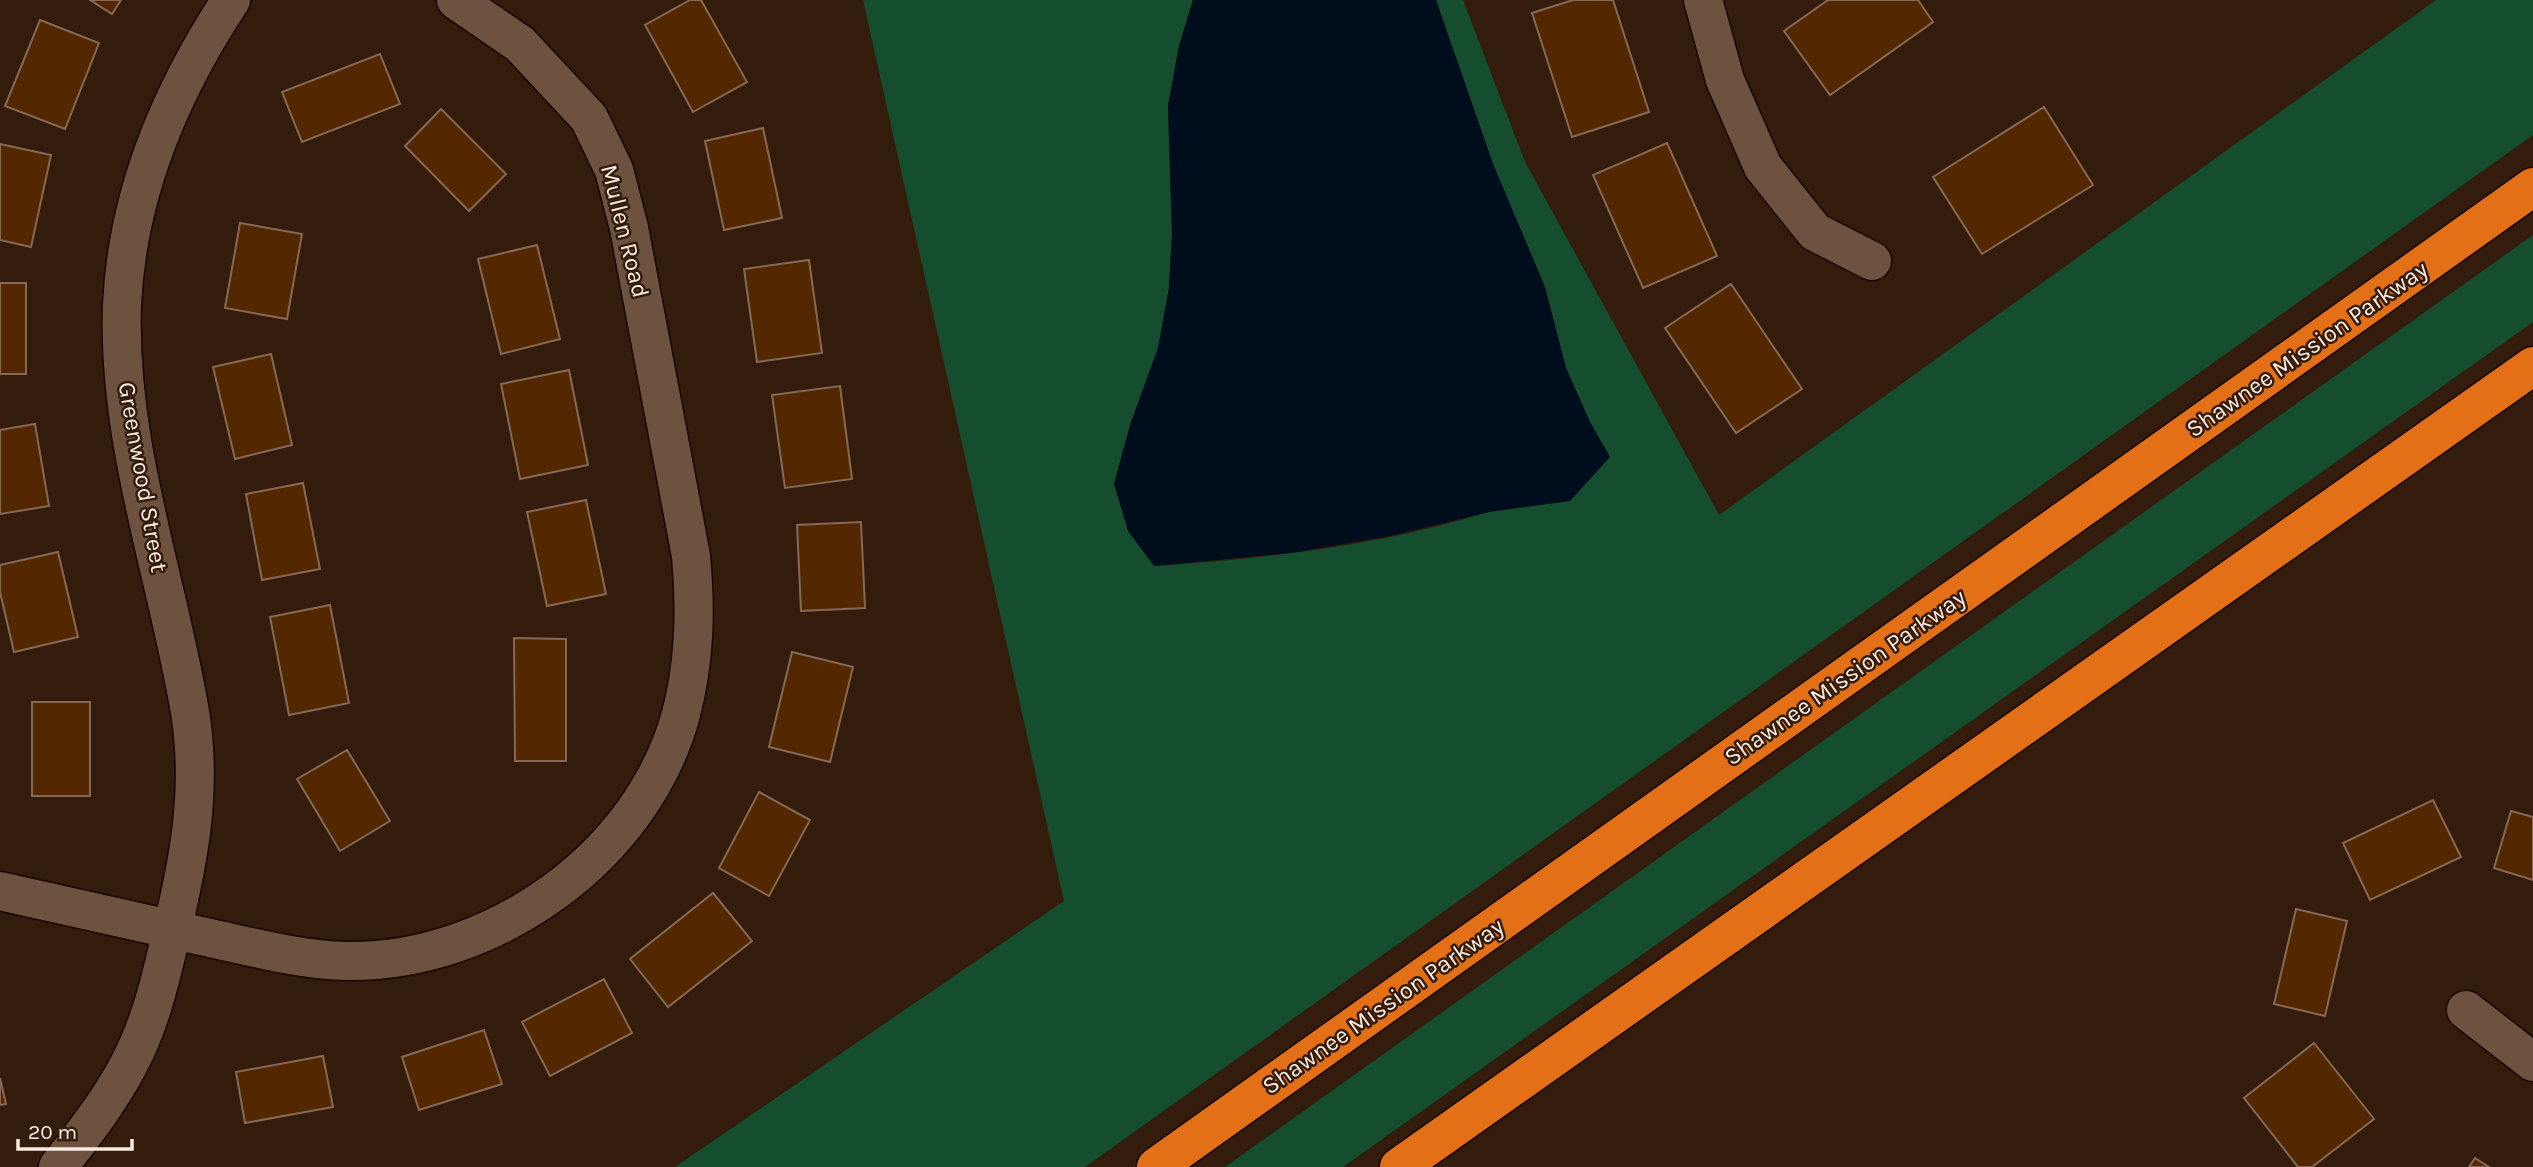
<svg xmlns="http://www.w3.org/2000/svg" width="2533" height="1167" font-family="Karla,sans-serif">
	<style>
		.green { fill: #144e2f }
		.water { fill: #000d1c }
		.building { fill: #532700; stroke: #856956; stroke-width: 2 }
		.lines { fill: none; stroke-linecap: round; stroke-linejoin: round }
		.street-casing { stroke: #190600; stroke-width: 41 }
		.highway-casing { stroke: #190600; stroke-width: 41 }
		.street { stroke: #6d5240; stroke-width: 38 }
		.highway { stroke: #e37017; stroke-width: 38 }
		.labels { text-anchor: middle; stroke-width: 5; stroke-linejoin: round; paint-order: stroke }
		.street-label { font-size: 24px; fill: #faeadf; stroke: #331c0b }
	</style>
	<rect width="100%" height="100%" fill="#331c0b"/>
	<path class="green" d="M 863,0 L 1193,0 L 1179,46 L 1168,106 L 1172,234 L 1169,288 L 1158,348 L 1130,425 L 1114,484 L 1155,566 C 1266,558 1381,546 1488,512 C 1529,499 1570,475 1610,457 L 1590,422 L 1566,368 L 1545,287 L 1493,164 L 1436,0 L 1463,0 L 1525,162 L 1719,515 L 2436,0 L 2533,0 L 2533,135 L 1085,1167 L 675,1167 L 1064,901 Z
		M 2533,235 L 2533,322 L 1343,1167 L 1225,1167 Z"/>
	<path class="water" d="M 1193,0 L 1436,0 L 1493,164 L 1545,287 L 1566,368 L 1590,422 L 1610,457 L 1570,501 L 1489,512 L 1390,536 L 1291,553 L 1154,566 L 1128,531 L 1114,484 L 1130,425 L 1158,348 L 1169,288 L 1172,234 L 1168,106 L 1179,46 Z"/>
	<path class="building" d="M 90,0 L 121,0 L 112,14 Z
		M 690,0 L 701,0 L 747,82 L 693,112 L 645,25 Z
		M 1573,0 L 1613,0 L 1649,112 L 1572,137 L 1532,13 Z
		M 1828,0 L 1918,0 L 1933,22 L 1830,95 L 1784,31 Z
		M 40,20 L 99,43 L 65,129 L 5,106 Z
		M 380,54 L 400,104 L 302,142 L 282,92 Z
		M 2044,107 L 2093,185 L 1982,254 L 1933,177 Z
		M 441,109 L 506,174 L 469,211 L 405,146 Z
		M 763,128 L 782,218 L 724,230 L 705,141 Z
		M 1667,143 L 1717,256 L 1643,288 L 1593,175 Z
		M 0,144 L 51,155 L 31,247 L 0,240 Z
		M 240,223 L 302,234 L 287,319 L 225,308 Z
		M 537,245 L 560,339 L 501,354 L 478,259 Z
		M 809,260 L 822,353 L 757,362 L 744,269 Z
		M 0,283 L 26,283 L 26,374 L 0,374 Z
		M 1731,284 L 1802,389 L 1736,433 L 1665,328 Z
		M 271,354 L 292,445 L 235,459 L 213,367 Z
		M 569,370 L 588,465 L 520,479 L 501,384 Z
		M 840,386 L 852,479 L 785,488 L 772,395 Z
		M 35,424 L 49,506 L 0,514 L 0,430 Z
		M 303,483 L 320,569 L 262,580 L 246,494 Z
		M 586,500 L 606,594 L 547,606 L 527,512 Z
		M 861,522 L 865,608 L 801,611 L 797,525 Z
		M 58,552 L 78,637 L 14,652 L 0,592 L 0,565 Z
		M 330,605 L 349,703 L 289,715 L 270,617 Z
		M 514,638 L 566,639 L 566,761 L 515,761 Z
		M 792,652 L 853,667 L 830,762 L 769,747 Z
		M 32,702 L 90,702 L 90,796 L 32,796 Z
		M 347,750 L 390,821 L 340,851 L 297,779 Z
		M 759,792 L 810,820 L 769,896 L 719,868 Z
		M 2433,800 L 2461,857 L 2370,900 L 2343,843 Z
		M 2511,811 L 2533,817 L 2533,880 L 2494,868 Z
		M 713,893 L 752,941 L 668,1007 L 630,959 Z
		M 2296,909 L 2347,921 L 2325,1016 L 2274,1004 Z
		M 604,979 L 632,1033 L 550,1076 L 522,1022 Z
		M 484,1030 L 502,1084 L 419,1110 L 402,1057 Z
		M 2314,1043 L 2374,1119 L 2312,1167 L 2298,1167 L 2244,1098 Z
		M 323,1056 L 333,1107 L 245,1123 L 236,1072 Z
		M 0,1078 L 6,1104 L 0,1105 Z
		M 2475,1158 L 2489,1167 L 2469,1167 Z"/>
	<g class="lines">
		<defs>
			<path id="street" d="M 1703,0 L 1725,80 L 1763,167 L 1815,232 L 1872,261
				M 0,891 C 67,906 134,921 201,936 C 249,946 298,960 347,961 C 493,963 643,856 681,714 C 695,661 696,610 691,556 L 629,228 L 614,170 L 589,118 L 520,44 L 456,0
				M 2466,1010 L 2533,1062
				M 58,1167 C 83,1135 109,1102 128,1066 C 149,1027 159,986 169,943 C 188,865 203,792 190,712 C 167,576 117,444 122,305 C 127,195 171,91 231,0"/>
			<path id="highway" d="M 1156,1167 L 2533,187
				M 1399,1167 L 2533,366"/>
		</defs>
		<use href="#street" class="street-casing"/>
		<use href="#highway" class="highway-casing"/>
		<use href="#street" class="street"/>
		<use href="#highway" class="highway"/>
	</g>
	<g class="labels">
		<g class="street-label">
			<text transform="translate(625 231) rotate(76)" y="8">Mullen Road</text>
			<text transform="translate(2307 349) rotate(-35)" y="8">Shawnee Mission Parkway</text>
			<text transform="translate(143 477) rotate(80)" y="8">Greenwood Street</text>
			<text transform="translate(1845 677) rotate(-35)" y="8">Shawnee Mission Parkway</text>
			<text transform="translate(1383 1006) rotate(-35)" y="8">Shawnee Mission Parkway</text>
		</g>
	</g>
	<path d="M18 1139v10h114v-10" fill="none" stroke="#faeadf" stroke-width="3.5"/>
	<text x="28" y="1139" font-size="21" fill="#faeadf" stroke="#331c0b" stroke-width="5" paint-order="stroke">20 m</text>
</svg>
